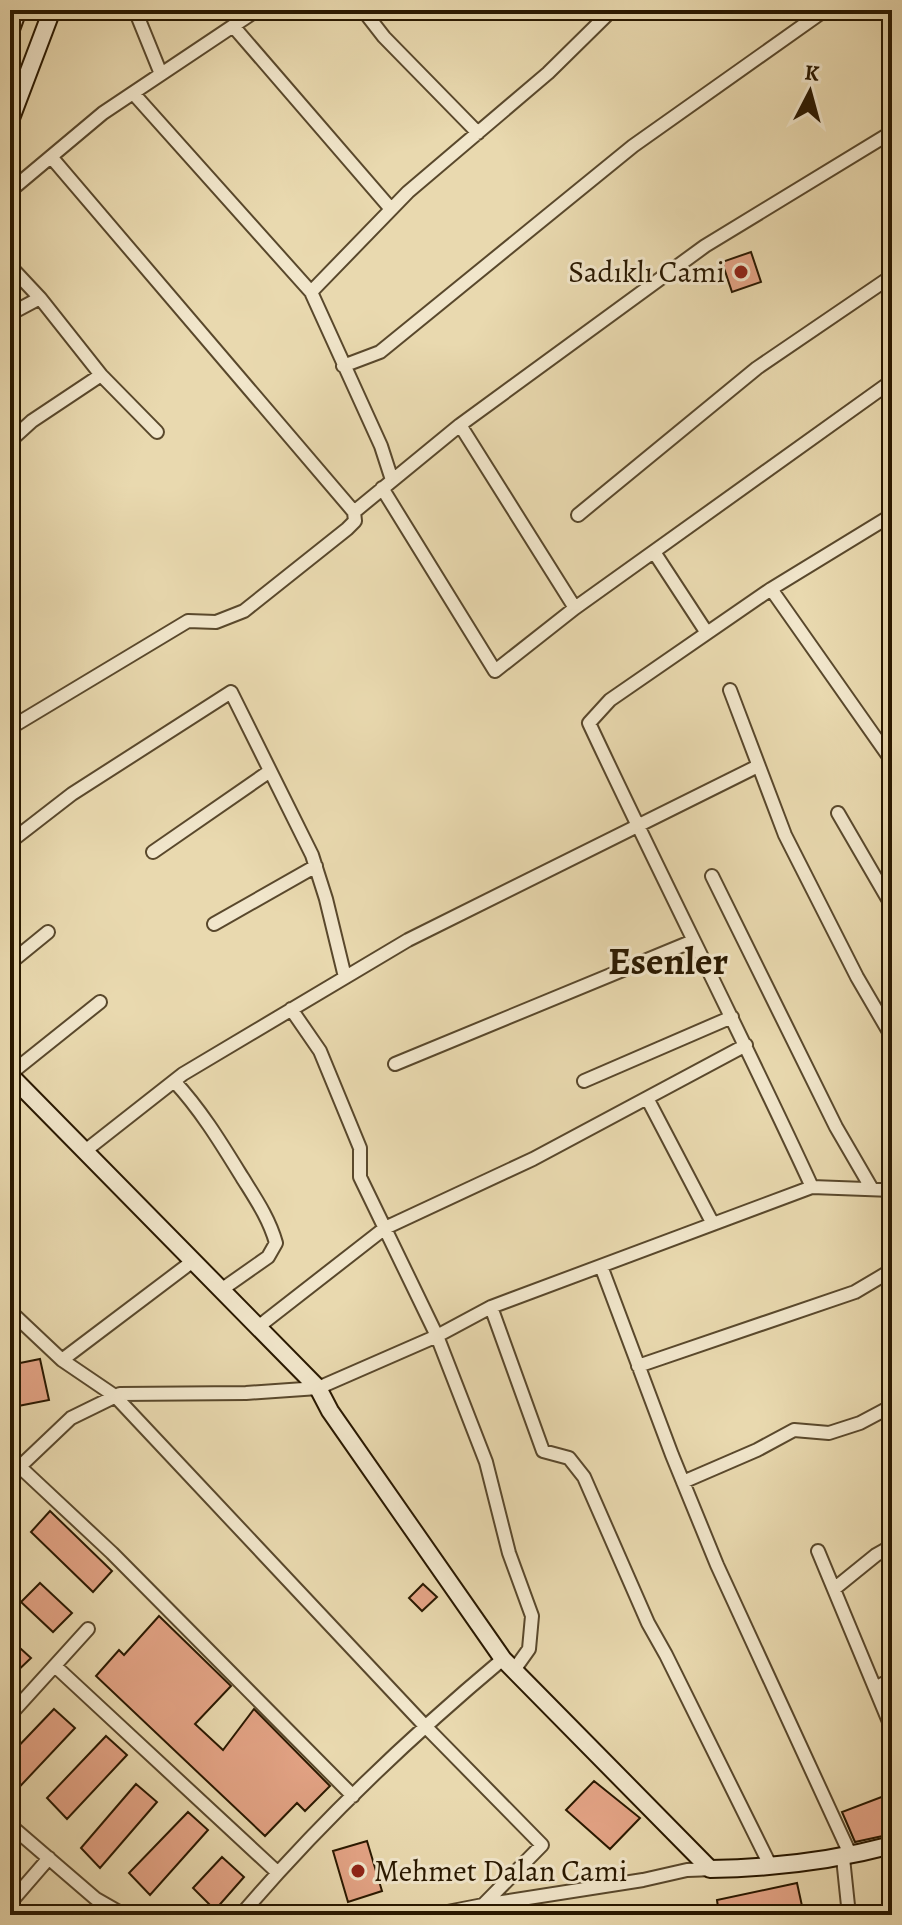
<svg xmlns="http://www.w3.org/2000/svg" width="902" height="1925" font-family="Alegreya,serif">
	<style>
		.building { fill: #e4a486; stroke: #291800; stroke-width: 2 }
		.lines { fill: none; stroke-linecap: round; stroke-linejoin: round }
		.street-casing { stroke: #59482c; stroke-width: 16 }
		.secondary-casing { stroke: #291800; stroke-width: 20 }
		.street { stroke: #f1e6cb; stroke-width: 12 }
		.secondary { stroke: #f1e6cb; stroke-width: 16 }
		.poi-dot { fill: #8f2418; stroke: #f1e6cb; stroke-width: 3 }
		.labels { text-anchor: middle; stroke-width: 6; stroke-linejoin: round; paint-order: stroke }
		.poi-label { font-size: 30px; fill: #291800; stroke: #f1e6cb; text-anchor: end }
		.district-label { font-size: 38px; font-weight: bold; fill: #291800; stroke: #f1e6cb }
	</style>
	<rect width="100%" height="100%" fill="#e9d9af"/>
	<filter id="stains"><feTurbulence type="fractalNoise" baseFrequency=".0025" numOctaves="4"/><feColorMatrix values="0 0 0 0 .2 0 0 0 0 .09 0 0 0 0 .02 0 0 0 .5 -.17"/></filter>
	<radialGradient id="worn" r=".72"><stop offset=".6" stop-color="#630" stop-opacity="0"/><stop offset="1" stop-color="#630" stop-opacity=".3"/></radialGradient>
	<path class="building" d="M 751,252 L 761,282 L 732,292 L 722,262 Z
		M 40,1359 L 49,1400 L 18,1406 L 10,1365 Z
		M 50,1511 L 112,1571 L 93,1592 L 31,1532 Z
		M 40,1583 L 72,1613 L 53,1632 L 21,1602 Z
		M 423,1584 L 437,1597 L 422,1611 L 409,1598 Z
		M 159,1616 L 231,1686 L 195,1724 L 223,1750 L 254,1709 L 330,1786 L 305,1811 L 297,1803 L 265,1836 L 96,1676 L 119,1650 L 124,1655 Z
		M 10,1639 L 31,1658 L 10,1678 Z
		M 54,1709 L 75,1728 L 10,1797 L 10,1755 Z
		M 106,1736 L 127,1755 L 67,1819 L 47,1798 Z
		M 594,1781 L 640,1818 L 610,1849 L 566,1810 Z
		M 136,1784 L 157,1802 L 100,1868 L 81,1848 Z
		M 892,1793 L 892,1834 L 855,1842 L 842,1812 Z
		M 188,1812 L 208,1830 L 150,1895 L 129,1873 Z
		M 367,1841 L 382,1891 L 348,1902 L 333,1851 Z
		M 222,1857 L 244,1877 L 215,1910 L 193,1888 Z
		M 797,1883 L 804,1915 L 719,1915 L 717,1900 Z"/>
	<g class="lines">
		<defs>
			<path id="street" d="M 135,10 L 161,74
				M 363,10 L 384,37 L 478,133
				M 233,26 L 391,209
				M 133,93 L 311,292 L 408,192 L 548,73 L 612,10
				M 52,158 L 354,512 L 460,425 L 705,246 L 892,132
				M 10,191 L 103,113 L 257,10
				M 10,266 L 40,298 L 101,375 L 157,432
				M 311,292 L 381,446 L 392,480
				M 10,314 L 40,298
				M 343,366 L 380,352 L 633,146 L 825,10
				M 460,425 L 575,608
				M 10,441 L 32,421 L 101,375
				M 382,488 L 495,671 L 575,608 L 892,381
				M 578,515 L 757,368 L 892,276
				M 654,552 L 707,633
				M 771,589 L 892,761
				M 730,690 L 785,835 L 857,977 L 892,1037
				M 10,728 L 188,621 L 216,622 L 244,611 L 347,529 L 355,521 L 354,512
				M 838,813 L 892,906
				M 10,842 L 72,794 L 231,692 L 312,855 L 326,899 L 345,977
				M 153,852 L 270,771
				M 712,876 L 836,1127 L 872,1189
				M 214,924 L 316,866
				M 10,963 L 48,932
				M 291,1009 L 320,1051 L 360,1148 L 360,1177 L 437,1336 L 486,1462 L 509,1553 L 532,1616 L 529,1649 L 514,1670
				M 395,1064 L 693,941
				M 10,1074 L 100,1002
				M 174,1081 C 201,1110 221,1143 242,1177 C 255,1198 269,1218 276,1243 L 268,1257 L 221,1290
				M 584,1081 L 732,1017
				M 647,1098 L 713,1224
				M 85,1151 L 183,1074 L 408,940 L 758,766
				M 812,1187 C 740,1031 662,879 589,723 L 610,700 L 771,589 L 892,515
				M 601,1266 L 672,1455 L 717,1565 L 851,1856
				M 491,1307 L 543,1451 L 569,1458 L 584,1477 L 648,1623 L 666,1655 L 771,1867
				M 10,1311 L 62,1360 L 115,1396 L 425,1726 L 542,1845 L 483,1905 L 643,1880 L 687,1870 L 715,1869
				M 258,1327 L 385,1228 L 533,1159 L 746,1045
				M 62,1360 L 193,1261
				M 638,1366 L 855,1292 L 892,1270
				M 20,1467 L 112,1553 L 353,1796
				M 10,1476 L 71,1418 L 120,1394 L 246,1393 L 318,1388 L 437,1336 L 491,1307 L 812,1187 L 892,1190
				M 683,1482 L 757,1450 L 794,1430 L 829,1433 L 860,1423 L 892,1406
				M 818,1551 L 892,1729
				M 834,1589 L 876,1555 L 892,1546
				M 55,1666 L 277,1872
				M 875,1688 L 892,1679
				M 10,1715 L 88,1629
				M 10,1825 L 96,1899 L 124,1915
				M 843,1858 L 849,1915
				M 10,1903 L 49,1858
				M 241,1915 C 320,1822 410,1737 503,1659
				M 432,1915 L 483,1905 L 487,1902"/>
			<path id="secondary" d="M 10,32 L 18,10
				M 10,121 L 52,10
				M 10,1075 L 318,1388 L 330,1411 L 503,1659 L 710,1869 C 772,1868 832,1861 892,1845"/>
		</defs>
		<use href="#street" class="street-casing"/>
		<use href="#secondary" class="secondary-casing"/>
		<use href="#street" class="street"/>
		<use href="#secondary" class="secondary"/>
	</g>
	<g class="poi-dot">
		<circle cx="741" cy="272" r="8"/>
		<circle cx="358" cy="1871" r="8"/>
	</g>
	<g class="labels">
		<g class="poi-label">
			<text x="725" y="282">Sadıklı Cami</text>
			<text x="374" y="1881" text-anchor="start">Mehmet Dalan Cami</text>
		</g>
		<g class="district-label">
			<text x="668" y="974">Esenler</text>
		</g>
	</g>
	<rect width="902" height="1925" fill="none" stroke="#e9d9af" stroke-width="40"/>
	<rect x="12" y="12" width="878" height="1901" fill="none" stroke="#291800" stroke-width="4"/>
	<rect x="20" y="20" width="862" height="1885" fill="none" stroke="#291800" stroke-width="2"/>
	<g transform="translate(810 92) rotate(6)" stroke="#f1e6cb" stroke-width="6" paint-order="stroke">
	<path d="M0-6L14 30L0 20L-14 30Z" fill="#291800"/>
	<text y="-12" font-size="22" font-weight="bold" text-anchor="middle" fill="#291800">K</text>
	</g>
	<rect width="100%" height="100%" filter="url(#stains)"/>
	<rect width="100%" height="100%" fill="url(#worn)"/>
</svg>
